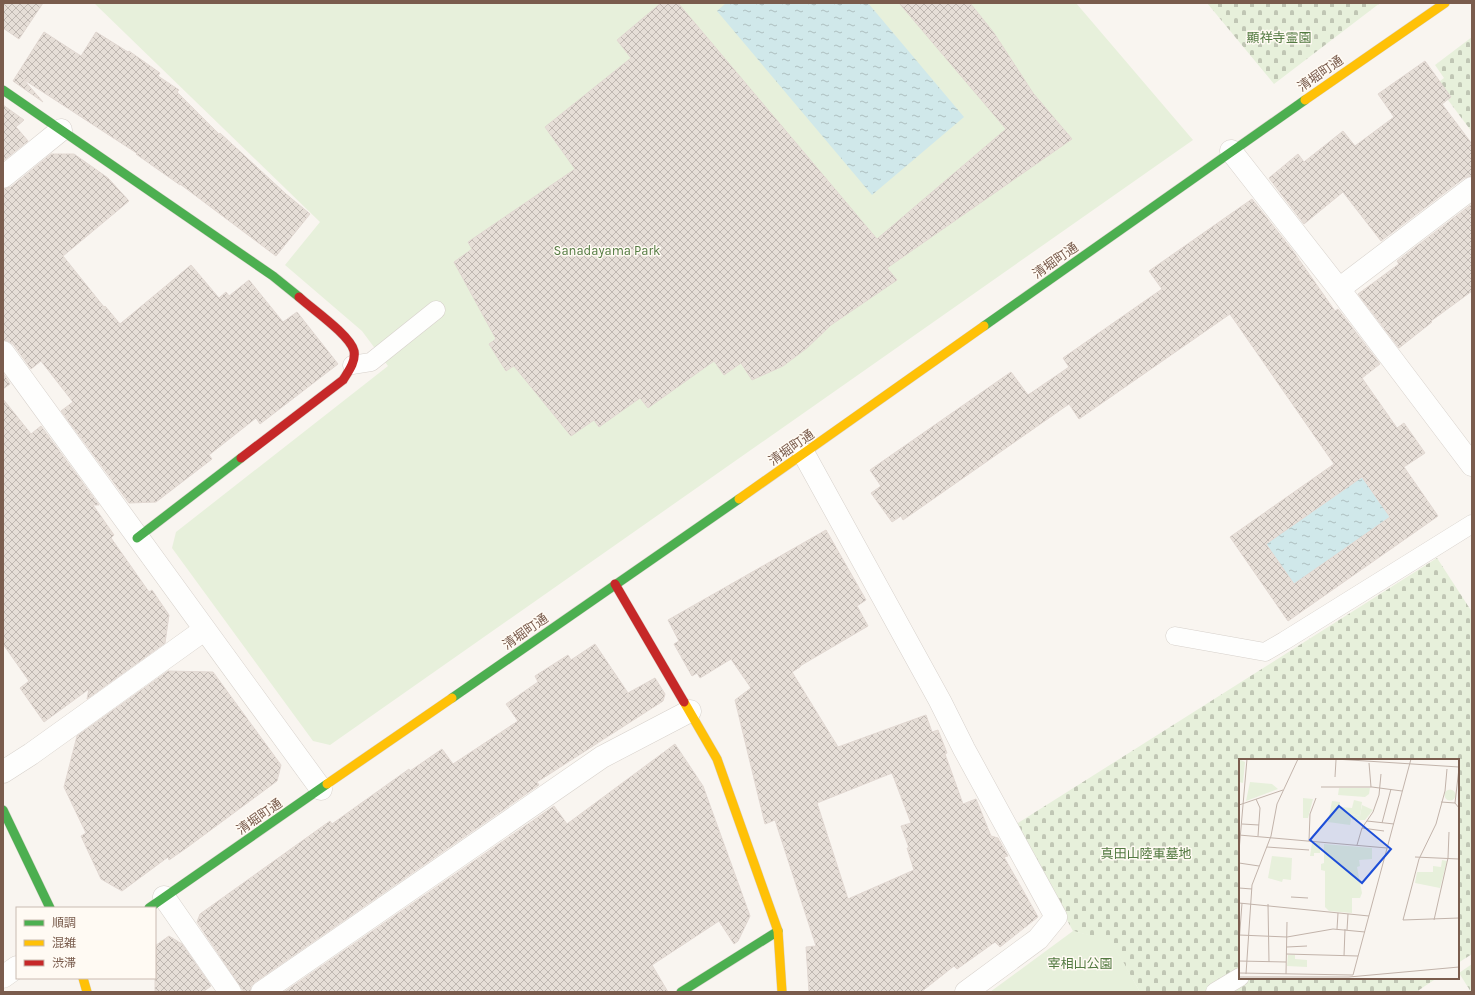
<svg xmlns="http://www.w3.org/2000/svg" width="1475" height="995" font-family="Karla,'Noto Sans JP',sans-serif">
	<style>
		.cemetery { fill: url(#cemetery-stones) }
		.park { fill: #e7f0db }
		.water { fill: url(#water-ripples) }
		.building { fill: url(#building-cross-hatch); stroke: #e2d8d2; fill-rule: evenodd }
		.lines { fill: none; stroke-linecap: round; stroke-linejoin: round }
		.lane-casing { stroke: #d7d1cb; stroke-width: 19 }
		.street-casing { stroke: #d7d1cb; stroke-width: 23 }
		.fast-casing { stroke: #d9d2cb; stroke-width: 10 }
		.slow-casing { stroke: #d9d2cb; stroke-width: 10 }
		.jam-casing { stroke: #d9d2cb; stroke-width: 10 }
		.lane { stroke: #fefefd; stroke-width: 18 }
		.street { stroke: #fefefd; stroke-width: 22 }
		.fast { stroke: #4caf50; stroke-width: 9 }
		.slow { stroke: #ffc107; stroke-width: 9 }
		.jam { stroke: #c62828; stroke-width: 9 }
		.labels { text-anchor: middle; stroke-width: 3; stroke-linejoin: round; paint-order: stroke }
		.park-label { font-size: 13px; fill: #537a41; stroke: #fffaf3 }
		.street-label { font-size: 13px; fill: #7a5c4d; stroke: #fffaf3 }
		.inset-road { fill: none; stroke: #c2b3aa; stroke-width: 1 }
		.view { fill: #1d4ed8; fill-opacity: 0.15; stroke: #1d4ed8; stroke-width: 2 }
		.inset-edge { fill: none; stroke: #7a5c4d; stroke-width: 2 }
	</style>
	<defs>
		<pattern id="cemetery-stones" width="16" height="16" patternUnits="userSpaceOnUse"><rect width="16" height="16" fill="#e7f0db"/><path d="M2 7V4a2 2 0 0 1 4 0v3zM10 15v-3a2 2 0 0 1 4 0v3z" fill="#c0c6b4"/></pattern>
		<pattern id="water-ripples" width="26" height="14" patternUnits="userSpaceOnUse"><rect width="26" height="14" fill="#d0e8ea"/><path d="M2 4q2-2 4 0t4 0M15 11q2-2 4 0t4 0" fill="none" stroke="#aebfc0"/></pattern>
		<pattern id="building-cross-hatch" width="8" height="8" patternUnits="userSpaceOnUse"><rect width="8" height="8" fill="#e6ded7"/><path d="M0 0l8 8M0 8l8-8" fill="none" stroke="#bfb7b1"/></pattern>
	</defs>
	<rect width="100%" height="100%" fill="#f9f5f0"/>
	<path class="cemetery" d="M 1207,3 L 1380,3 L 1274,84 Z
		M 1472,37 L 1472,132 L 1436,84 L 1444,78 L 1435,65 Z
		M 1437,558 L 1472,612 L 1472,954 L 1458,963 L 1458,760 L 1240,760 L 1240,978 L 1437,978 L 1416,992 L 1140,992 L 1111,941 L 1073,931 L 1015,825 Z
		M 1472,964 L 1472,992 L 1471,992 L 1459,973 Z"/>
	<path class="park" d="M 94,3 L 1076,3 L 1193,140 L 330,745 L 313,741 L 172,548 L 176,532 L 388,366 L 362,331 L 285,265 L 320,222 Z
		M 1073,931 L 1111,940 L 1140,992 L 990,992 Z"/>
	<path class="water" d="M 726,3 L 868,3 L 964,117 L 872,195 L 717,11 Z
		M 1362,477 L 1390,517 L 1294,584 L 1266,544 Z"/>
	<path class="building" d="M 3,3 L 43,3 L 19,39 L 3,28 Z
		M 661,3 L 678,3 L 877,239 L 1006,129 L 899,3 L 970,3 L 994,33 L 1033,93 L 1072,139 L 887,268 L 897,280 L 831,325 L 807,348 L 783,366 L 752,380 L 741,363 L 724,375 L 714,361 L 648,408 L 640,398 L 599,427 L 594,420 L 571,436 L 514,366 L 506,371 L 489,344 L 496,339 L 454,262 L 472,249 L 468,242 L 575,169 L 545,127 L 631,58 L 617,40 Z
		M 44,32 L 81,56 L 96,32 L 128,52 L 129,51 L 160,73 L 158,76 L 179,90 L 177,92 L 219,134 L 220,133 L 286,194 L 310,214 L 276,256 L 180,184 L 180,185 L 136,154 L 138,154 L 23,79 L 43,102 L 13,81 Z
		M 1425,61 L 1451,97 L 1442,104 L 1472,144 L 1472,176 L 1464,178 L 1381,241 L 1343,192 L 1304,224 L 1269,178 L 1298,154 L 1304,162 L 1343,131 L 1355,146 L 1394,117 L 1378,94 Z
		M 3,105 L 24,120 L 16,127 L 28,141 L 3,161 Z
		M 51,154 L 74,154 L 108,178 L 129,201 L 63,256 L 104,307 L 105,306 L 120,324 L 191,265 L 219,298 L 226,292 L 229,296 L 249,280 L 283,322 L 297,312 L 338,364 L 260,424 L 256,418 L 209,455 L 212,459 L 156,502 L 129,503 L 61,411 L 73,402 L 41,361 L 31,369 L 13,344 L 8,341 L 3,340 L 3,189 L 11,187 Z
		M 1252,199 L 1293,251 L 1335,311 L 1338,309 L 1380,364 L 1362,378 L 1397,428 L 1404,423 L 1425,453 L 1404,467 L 1438,516 L 1288,621 L 1230,537 L 1334,464 L 1230,314 L 1079,419 L 1069,404 L 903,520 L 901,516 L 892,522 L 871,493 L 881,486 L 870,470 L 1011,372 L 1028,395 L 1069,367 L 1063,358 L 1162,289 L 1149,271 ZM 1362,477 L 1390,517 L 1294,584 L 1266,544 Z
		M 1472,204 L 1472,291 L 1431,321 L 1432,322 L 1399,348 L 1358,294 L 1399,264 L 1397,261 Z
		M 3,373 L 10,384 L 3,389 Z
		M 3,399 L 31,434 L 41,426 L 99,505 L 93,505 L 114,535 L 111,538 L 149,592 L 152,590 L 169,615 L 165,643 L 87,699 L 89,689 L 44,722 L 20,688 L 29,681 L 3,644 Z
		M 826,530 L 866,600 L 857,606 L 868,626 L 800,666 L 800,667 L 792,672 L 838,747 L 926,715 L 932,732 L 938,730 L 947,753 L 945,754 L 963,804 L 976,799 L 991,836 L 998,838 L 1008,856 L 1004,857 L 1038,917 L 1000,947 L 995,942 L 957,969 L 954,966 L 921,992 L 809,992 L 806,947 L 816,946 L 775,820 L 765,824 L 735,700 L 751,688 L 731,659 L 700,678 L 697,673 L 692,676 L 674,644 L 679,641 L 668,620 ZM 892,773 L 911,823 L 901,826 L 909,848 L 907,848 L 914,870 L 848,899 L 817,803 Z
		M 595,644 L 628,693 L 655,678 L 665,694 L 663,701 L 537,782 L 539,785 L 255,982 L 251,986 L 250,992 L 244,992 L 197,922 L 200,914 L 330,821 L 332,824 L 409,769 L 410,771 L 442,749 L 453,764 L 518,721 L 506,704 L 538,682 L 535,676 L 568,655 L 571,660 Z
		M 168,671 L 213,672 L 281,765 L 277,781 L 185,849 L 169,860 L 168,857 L 122,891 L 101,879 L 81,836 L 86,833 L 64,787 L 77,736 Z
		M 675,744 L 703,786 L 750,916 L 738,941 L 734,944 L 719,921 L 652,965 L 668,992 L 284,992 L 554,806 L 567,824 Z
		M 169,936 L 182,944 L 211,986 L 203,992 L 155,992 L 155,946 Z"/>
	<g class="lines">
		<defs>
			<path id="lane" d="M 352,365 L 371,362 L 436,310
				M 1175,636 L 1265,652 L 1284,641 L 1472,524
				M 1215,992 L 1240,977"/>
			<path id="street" d="M 1231,151 L 1339,289 L 1472,465
				M 3,177 L 61,130
				M 1339,289 L 1472,188
				M 3,352 L 321,789
				M 804,454 L 940,701 L 964,749 L 1056,917 L 1038,939 L 966,992
				M 3,772 L 31,754 L 204,630
				M 164,897 L 230,992
				M 3,977 L 17,967
				M 262,992 L 602,757 L 690,711"/>
			<path id="fast" d="M 3,90 L 273,276 L 299,297
				M 984,326 L 1305,100
				M 137,538 L 241,458
				M 452,698 L 739,499
				M 3,810 L 50,908
				M 149,908 L 327,784
				M 681,992 L 778,931"/>
			<path id="slow" d="M 1305,100 L 1445,3
				M 739,499 L 984,326
				M 684,702 L 717,759 L 778,931 L 782,992
				M 327,784 L 452,698
				M 83,978 L 87,992"/>
			<path id="jam" d="M 241,458 L 343,380 C 348,372 356,362 354,351 C 350,335 312,309 299,297
				M 615,584 L 684,702"/>
		</defs>
		<use href="#lane" class="lane-casing"/>
		<use href="#street" class="street-casing"/>
		<use href="#fast" class="fast-casing"/>
		<use href="#slow" class="slow-casing"/>
		<use href="#jam" class="jam-casing"/>
		<use href="#lane" class="lane"/>
		<use href="#street" class="street"/>
		<use href="#fast" class="fast"/>
		<use href="#slow" class="slow"/>
		<use href="#jam" class="jam"/>
	</g>
	<g class="labels">
		<g class="park-label">
			<text x="1279" y="42">顯祥寺霊園</text>
			<text x="607" y="255">Sanadayama Park</text>
			<text x="1146" y="858">真田山陸軍墓地</text>
			<text x="1080" y="968">宰相山公園</text>
		</g>
		<g class="street-label">
			<text transform="translate(1320 73) rotate(-35)" y="5">清堀町通</text>
			<text transform="translate(1055 260) rotate(-35)" y="5">清堀町通</text>
			<text transform="translate(791 447) rotate(-35)" y="5">清堀町通</text>
			<text transform="translate(525 631) rotate(-35)" y="5">清堀町通</text>
			<text transform="translate(259 816) rotate(-35)" y="5">清堀町通</text>
		</g>
	</g>
	<g transform="translate(1239 759)">
		<rect width="220" height="220" fill="#f9f5f0"/>
		<path d="M 115,41 L 123,43 L 121,57 L 113,55 L 111,66 L 89,63 L 93,42 L 101,43 L 101,48 L 113,49 ZM 73,84 L 81,84 L 81,94 L 75,94 L 75,97 L 71,97 Z" fill="#e7f0db"/>
		<path d="M 0,0 L 6,3 L 4,24 L 0,23 ZM 11,23 L 33,25 L 39,30 L 7,42 ZM 100,29 L 131,29 L 130,35 L 126,38 L 99,36 ZM205.5 36a5.5 5.5 0 1 1 11 0a5.5 5.5 0 1 1-11 0ZM 64,39 L 74,40 L 69,59 L 64,59 ZM 123,46 L 134,51 L 126,61 L 113,61 L 113,55 L 121,57 ZM 85,85 L 133,89 L 133,100 L 120,101 L 121,107 L 118,108 L 123,134 L 121,139 L 113,139 L 113,154 L 90,152 L 86,148 L 86,112 L 82,111 L 82,105 L 85,104 ZM 33,97 L 53,99 L 52,121 L 44,120 L 43,123 L 29,119 ZM 203,101 L 208,102 L 201,129 L 176,124 L 178,113 L 194,113 L 194,107 L 202,108 ZM 49,196 L 56,196 L 56,200 L 68,201 L 68,208 L 48,207 Z" fill="#e7f0db"/>
		<path class="inset-road" d="M 96,0 L 220,8M 130,4 L 132,28M 208,10 L 206,32 L 197,65 L 180,100 L 164,161 L 220,159M 96,18 L 97,1M 82,28 L 133,28 L 163,32M 17,40 L 21,49 L 19,77M 202,43 L 216,44 L 220,49M 216,44 L 220,9M 0,46 L 44,31M 128,62 L 155,65M 143,64 L 152,30M 3,65 L 20,66M 123,69 L 145,72M 0,76 L 148,89M 70,82 L 71,55 L 77,39M 118,86 L 123,69 L 134,53 L 140,36 L 142,15M 28,88 L 70,91M 0,92 L 8,0M 176,98 L 220,100M 0,104 L 20,107M 0,129 L 13,130M 52,138 L 69,139M 0,144 L 130,157M 29,145 L 30,203M 195,161 L 209,99 L 210,73M 98,170 L 99,154M 108,171 L 109,155M 0,176 L 48,178 L 94,170 L 126,173M 0,184 L 3,144M 48,188 L 68,187M 47,195 L 119,197M 105,197 L 106,170M 0,202 L 47,203M 0,214 L 114,216M 7,215 L 13,126 L 32,77 L 38,45 L 59,0M 47,215 L 48,163M 114,216 L 172,0M 0,218 L 110,218 L 220,208"/>
		<path class="view" d="M 100,47 L 152,90 L 123,124 L 71,81 Z"/>
		<rect width="220" height="220" class="inset-edge"/>
	</g>
	<rect width="1475" height="995" fill="none" stroke="#7a5c4d" stroke-width="8"/>
	<rect x="16" y="907" width="140" height="72" fill="#fffaf3" stroke="#cabbb1"/>
	<rect x="24" y="920" width="20" height="6" fill="#4caf50" stroke="#cabbb1"/>
	<text x="52" y="927" font-size="12" fill="#7a5c4d">順調</text>
	<rect x="24" y="940" width="20" height="6" fill="#ffc107" stroke="#cabbb1"/>
	<text x="52" y="947" font-size="12" fill="#7a5c4d">混雑</text>
	<rect x="24" y="960" width="20" height="6" fill="#c62828" stroke="#cabbb1"/>
	<text x="52" y="967" font-size="12" fill="#7a5c4d">渋滞</text>
</svg>
